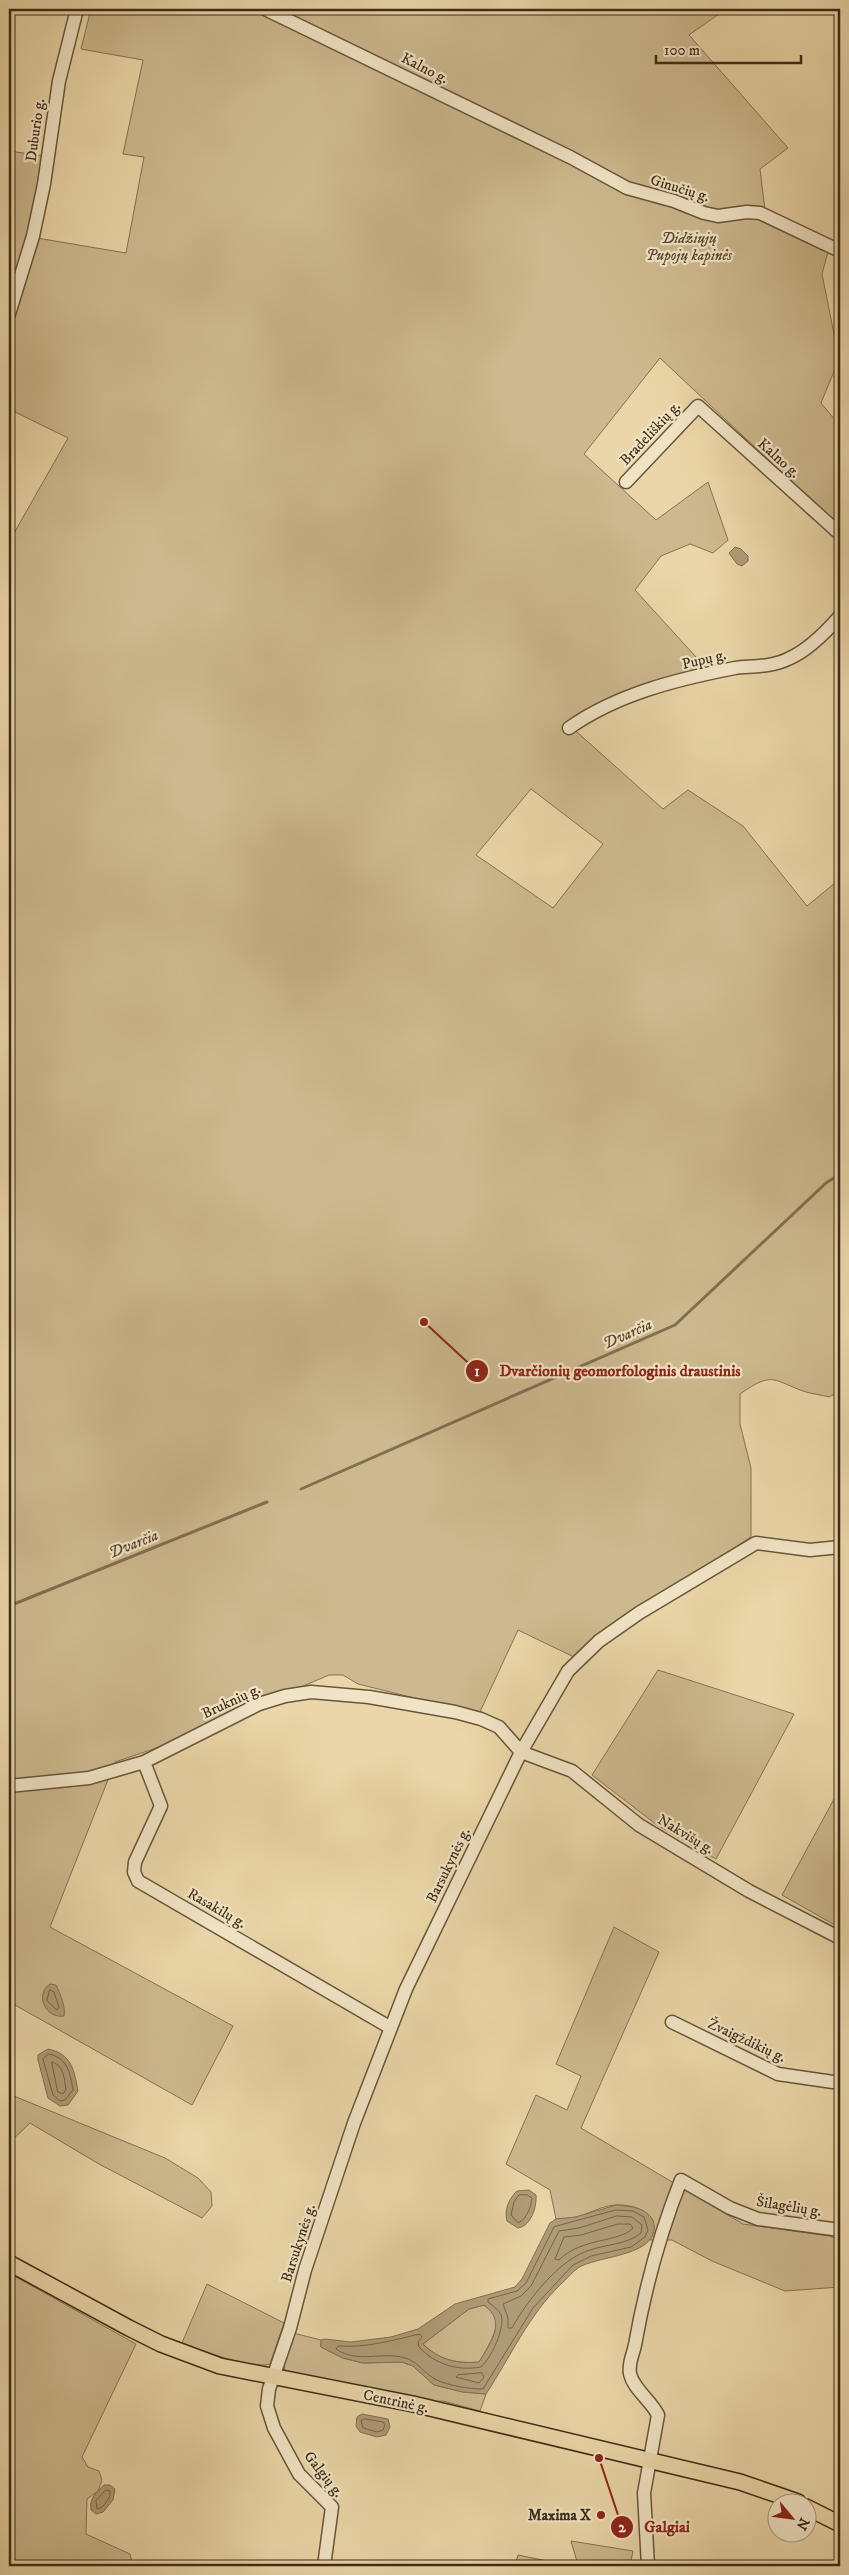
<svg xmlns="http://www.w3.org/2000/svg" width="849" height="2575" font-family="'IM FELL DW Pica',serif">
	<style>
		.green { fill: #cdb98f; stroke: #857252; fill-rule: evenodd }
		.water { fill: #af9c76; stroke: #816f50; fill-rule: evenodd }
		.lines { fill: none; stroke-linecap: round; stroke-linejoin: round }
		.shore { stroke: #766446; stroke-width: 1 }
		.stream { stroke: #816f50; stroke-width: 3 }
		.minor-casing { stroke: #68563a; stroke-width: 15 }
		.major-casing { stroke: #3d2c16; stroke-width: 18 }
		.minor { stroke: #f1e4c6; stroke-width: 12 }
		.major { stroke: #ead6a8; stroke-width: 15 }
		.poi-dot { fill: #8f2418; stroke: #f1e4c6; stroke-width: 2 }
		.labels { text-anchor: middle; stroke-width: 4.5; stroke-linejoin: round; paint-order: stroke }
		.street-label { font-size: 15px; fill: #3d2c16; stroke: #f1e4c6 }
		.park-label { font-size: 15px; font-style: italic; fill: #5a482e; stroke: #f1e4c6 }
		.poi-label { font-size: 15px; font-weight: bold; fill: #3d2c16; stroke: #f1e4c6; text-anchor: end }
		.water-label { font-size: 16px; font-style: italic; fill: #5a482e; stroke: #f1e4c6 }
		.leader { fill: none; stroke: #8f2418; stroke-width: 2 }
		.callout-dot { fill: #8f2418; stroke: #f1e4c6; stroke-width: 2 }
		.mark-label { font-size: 15px; text-anchor: middle; font-weight: bold; fill: #fff }
		.callout-label { font-size: 16px; text-anchor: middle; font-weight: bold; fill: #8f2418; stroke: #f1e4c6; stroke-width: 4.5; stroke-linejoin: round; paint-order: stroke }
	</style>
	<rect width="100%" height="100%" fill="#ead6a8"/>
	<filter id="stains"><feTurbulence type="fractalNoise" baseFrequency=".004" numOctaves="4"/><feColorMatrix values="0 0 0 0 .2 0 0 0 0 .09 0 0 0 0 .02 0 0 0 .5 -.17"/></filter>
	<radialGradient id="worn" r=".72"><stop offset=".6" stop-color="#630" stop-opacity="0"/><stop offset="1" stop-color="#630" stop-opacity=".3"/></radialGradient>
	<path class="green" d="M 91,9 L 726,9 L 689,35 L 788,148 L 760,169 L 765,210 L 831,241 L 822,274 L 839,359 L 821,403 L 840,426 L 840,527 L 660,358 L 584,454 L 656,520 L 708,482 L 728,540 L 713,553 L 690,544 L 661,556 L 635,590 L 706,668 L 568,724 L 663,809 L 688,790 L 743,826 L 807,906 L 840,879 L 840,1391 L 829,1397 C 822,1395 813,1394 806,1392 C 773,1381 774,1370 740,1394 L 740,1424 L 751,1468 L 751,1537 L 590,1641 L 574,1657 L 518,1630 L 479,1714 L 358,1684 L 343,1675 L 329,1675 L 301,1687 L 261,1697 L 171,1743 L 115,1762 L 50,1927 L 233,2026 L 192,2105 L 15,2005 L 9,2019 L 9,542 L 68,438 L 9,409 L 9,151 L 52,157 L 37,238 L 126,253 L 144,157 L 123,154 L 143,60 L 81,49 ZM 531,789 L 603,844 L 553,908 L 476,855 Z
		M 658,1670 L 794,1714 L 716,1859 L 657,1825 L 592,1775 Z
		M 840,1788 L 840,1928 L 782,1895 Z
		M 614,1927 L 659,1952 L 581,2128 L 743,2224 L 829,2236 L 840,2240 L 840,2287 L 785,2291 L 712,2261 L 672,2240 L 650,2240 C 661,2215 639,2204 616,2205 C 603,2205 589,2214 576,2217 C 570,2219 563,2219 556,2219 L 550,2190 L 506,2164 L 536,2095 L 567,2110 L 581,2076 L 556,2064 Z
		M 9,2094 L 165,2158 L 198,2178 L 211,2192 L 212,2206 L 202,2218 L 99,2164 L 30,2123 L 9,2143 Z
		M 9,2273 L 136,2344 L 82,2457 L 88,2467 L 99,2471 L 102,2480 L 98,2491 L 87,2499 L 86,2534 L 130,2554 L 133,2566 L 9,2566 Z
		M 207,2284 L 284,2323 L 270,2364 C 251,2370 201,2350 182,2343 Z
		M 484,2305 C 487,2308 492,2310 494,2313 C 503,2324 485,2352 479,2362 C 457,2364 439,2360 423,2344 L 469,2309 Z
		M 293,2333 L 321,2340 L 321,2347 L 343,2358 L 363,2363 L 402,2362 L 413,2366 L 434,2385 L 463,2392 L 486,2394 L 480,2411 L 443,2401 L 429,2402 L 291,2375 L 285,2371 L 284,2365 Z
		M 571,2541 L 633,2551 L 630,2566 L 580,2566 L 578,2565 Z
		M 518,2555 L 571,2566 L 572,2566 L 515,2566 Z"/>
	<path class="water" d="M 735,547 L 741,549 L 748,556 L 748,561 L 742,566 L 737,564 L 729,553 Z
		M 50,1984 L 56,1985 C 60,1993 66,2008 64,2016 C 46,2019 34,1995 50,1984 Z
		M 48,2049 C 72,2054 74,2070 78,2091 L 68,2105 L 60,2106 L 48,2098 L 38,2060 L 38,2055 Z
		M 529,2190 L 536,2195 C 537,2207 531,2226 518,2228 L 507,2221 C 504,2209 509,2199 517,2191 Z
		M 616,2205 C 631,2206 657,2209 654,2231 C 649,2257 596,2256 578,2268 C 572,2272 567,2279 561,2284 C 528,2316 511,2356 486,2394 L 463,2392 L 434,2385 L 413,2366 L 402,2362 L 363,2363 L 343,2358 L 321,2347 L 321,2340 L 325,2339 L 351,2342 L 391,2337 L 418,2329 L 455,2304 L 515,2287 L 522,2279 L 550,2223 L 556,2219 L 576,2217 ZM 484,2305 C 507,2322 491,2342 479,2362 C 457,2364 439,2360 423,2344 L 469,2309 Z
		M 362,2414 L 388,2419 L 390,2427 L 386,2435 L 377,2437 L 360,2432 L 356,2426 L 357,2417 Z
		M 104,2485 L 110,2485 L 115,2489 L 113,2500 L 103,2512 L 96,2514 L 91,2510 C 89,2498 96,2493 104,2485 Z"/>
	<g class="lines">
		<path class="shore" d="M 50,1990 L 54,1992 L 59,2007 L 57,2010 L 47,2001 Z
			M 49,2054 C 68,2058 70,2073 73,2090 L 65,2100 L 60,2101 L 53,2095 L 43,2059 Z
			M 52,2062 C 64,2065 64,2078 66,2089 L 63,2094 L 58,2092 Z
			M 527,2195 L 532,2198 C 531,2207 527,2219 518,2223 L 511,2215 L 514,2202 L 519,2195 Z
			M 616,2210 L 633,2211 L 644,2217 L 648,2230 L 645,2237 L 631,2247 L 591,2256 L 573,2265 L 533,2308 L 483,2389 C 469,2389 450,2386 437,2380 C 424,2374 419,2362 405,2358 C 382,2351 358,2364 336,2349 L 338,2346 C 367,2348 393,2340 420,2334 L 422,2337 L 418,2342 L 419,2347 C 436,2365 458,2371 481,2367 C 491,2358 502,2334 502,2320 C 502,2311 494,2307 488,2302 L 488,2299 L 517,2291 L 526,2283 L 554,2227 Z
			M 617,2216 L 632,2217 L 642,2225 L 641,2233 C 626,2245 607,2244 590,2250 C 559,2259 527,2301 512,2328 L 508,2328 L 508,2318 L 503,2304 L 521,2296 L 531,2286 L 559,2231 L 579,2228 Z
			M 618,2224 L 630,2224 L 633,2228 C 619,2243 582,2237 559,2260 L 555,2259 L 564,2237 L 581,2235 Z
			M 482,2373 L 484,2377 L 479,2383 L 456,2377 L 458,2375 Z
			M 365,2419 L 383,2422 L 385,2425 L 383,2430 L 377,2432 L 363,2428 L 361,2421 Z
			M 106,2490 L 110,2491 C 111,2498 104,2508 97,2509 L 96,2501 Z"/>
		<path class="stream" d="M 301,1489 L 675,1325 L 826,1183 L 840,1174
			M 9,1606 L 267,1502"/>
		<defs>
			<path id="minor" d="M 265,9 L 570,157 L 627,188 L 674,201 L 704,213 L 718,216 L 747,212 L 760,213 L 840,251
				M 9,314 L 33,236 L 44,184 L 59,81 L 77,9
				M 626,482 L 698,406 L 840,534
				M 569,728 C 617,694 678,679 735,668 C 752,666 772,667 788,659 C 807,651 826,632 840,616
				M 144,1762 L 161,1806 L 135,1862 L 134,1872 L 138,1881 L 391,2028
				M 9,1786 L 89,1778 L 144,1762 L 259,1704 L 285,1696 L 311,1692 L 369,1697 L 455,1712 L 481,1719 L 499,1727 L 521,1752 L 572,1771 L 639,1825 L 749,1891 L 840,1938
				M 672,2022 L 778,2074 L 840,2083
				M 324,2566 L 332,2507 L 299,2474 L 274,2428 L 267,2406 L 269,2389 L 290,2328 L 305,2270 L 354,2123 L 406,1989 L 521,1752 L 568,1671 L 599,1641 L 639,1613 L 756,1543 L 810,1550 L 840,1547
				M 648,2566 L 644,2493 L 658,2415 C 651,2400 634,2390 630,2374 C 628,2363 633,2355 635,2345 C 645,2288 660,2233 681,2180 L 730,2208 L 758,2219 L 840,2230"/>
			<path id="major" d="M 9,2263 L 129,2328 L 161,2344 L 220,2366 L 413,2404 L 740,2482 L 798,2502
				M 806,2507 L 840,2524"/>
		</defs>
		<use href="#minor" class="minor-casing"/>
		<use href="#major" class="major-casing"/>
		<use href="#minor" class="minor"/>
		<use href="#major" class="major"/>
	</g>
	<circle class="poi-dot" cx="601" cy="2515" r="5"/>
	<g class="labels">
		<g class="street-label">
			<text transform="translate(425 68) rotate(27)" y="5">Kalno g.</text>
			<text transform="translate(35 130) rotate(-82)" y="5">Duburio g.</text>
			<text transform="translate(680 188) rotate(17)" y="5">Ginučių g.</text>
			<text transform="translate(650 433) rotate(-47)" y="5">Bradeliškių g.</text>
			<text transform="translate(779 458) rotate(42)" y="5">Kalno g.</text>
			<text transform="translate(704 659) rotate(-13)" y="5">Pupų g.</text>
			<text transform="translate(231 1701) rotate(-25)" y="5">Bruknių g.</text>
			<text transform="translate(686 1834) rotate(31)" y="5">Nakvišų g.</text>
			<text transform="translate(448 1865) rotate(-64)" y="5">Barsukynės g.</text>
			<text transform="translate(217 1908) rotate(30)" y="5">Rasakilų g.</text>
			<text transform="translate(747 2040) rotate(25)" y="5">Žvaigždikių g.</text>
			<text transform="translate(789 2206) rotate(9)" y="5">Šilagėlių g.</text>
			<text transform="translate(298 2243) rotate(-72)" y="5">Barsukynės g.</text>
			<text transform="translate(396 2401) rotate(12)" y="5">Centrinė g.</text>
			<text transform="translate(324 2474) rotate(52)" y="5">Galgių g.</text>
		</g>
		<g class="park-label">
			<text x="689" y="243">Didžiųjų<tspan x="689" dy="17">Pupojų kapinės</tspan></text>
		</g>
		<g class="poi-label">
			<text x="591" y="2520">Maxima X</text>
		</g>
		<g class="water-label">
			<text transform="translate(627 1333) rotate(-24)" y="6">Dvarčia</text>
			<text transform="translate(133 1543) rotate(-22)" y="6">Dvarčia</text>
		</g>
	</g>
	<path class="leader" d="M424 1322L477 1371M599 2458L622 2527"/>
	<g class="callout-dot">
		<circle cx="424" cy="1322" r="5"/>
		<circle cx="599" cy="2458" r="5"/>
		<circle cx="477" cy="1371" r="12"/>
		<circle cx="622" cy="2527" r="12"/>
	</g>
	<g class="mark-label">
		<text x="477" y="1376">1</text>
		<text x="622" y="2532">2</text>
	</g>
	<g class="callout-label">
		<text x="620" y="1376">Dvarčionių geomorfologinis draustinis</text>
		<text x="667" y="2532">Galgiai</text>
	</g>
	<rect width="849" height="2575" fill="none" stroke="#ead6a8" stroke-width="30"/>
	<rect x="10" y="10" width="829" height="2555" fill="none" stroke="#3d2c16" stroke-width="2.5"/>
	<rect x="15" y="15" width="819" height="2545" fill="none" stroke="#3d2c16"/>
	<g transform="translate(792 2518) rotate(119)"><circle r="24" fill="#f1e4c6" stroke="#a99a80"/>
	<path d="M0-4L9 19L0 12L-9 19Z" fill="#8f2418"/>
	<text y="-8" font-size="14" font-weight="bold" text-anchor="middle" fill="#3d2c16">N</text>
	</g>
	<path d="M656 55v8h145v-8" fill="none" stroke="#3d2c16" stroke-width="2.5"/>
	<text x="664" y="55" font-size="15" fill="#3d2c16" stroke="#f1e4c6" stroke-width="4" paint-order="stroke">100 m</text>
	<rect width="100%" height="100%" filter="url(#stains)"/>
	<rect width="100%" height="100%" fill="url(#worn)"/>
</svg>
